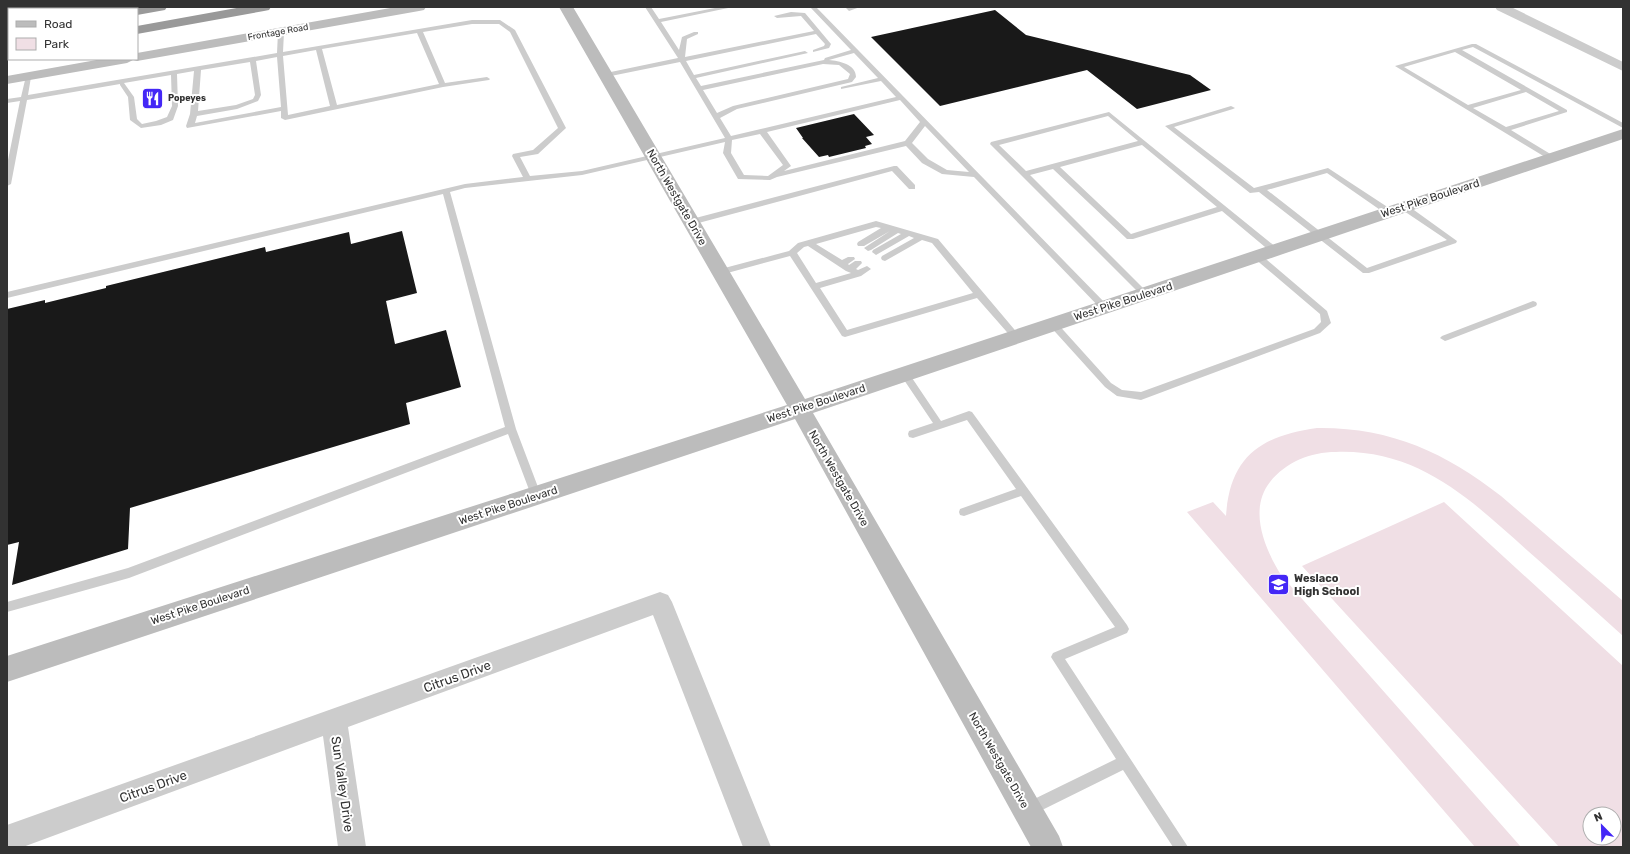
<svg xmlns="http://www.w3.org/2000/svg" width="1630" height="854" font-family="Rubik,sans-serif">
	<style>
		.green { fill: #f0dfe5; fill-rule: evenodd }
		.building { fill: #191919 }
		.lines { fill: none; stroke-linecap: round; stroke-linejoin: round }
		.lane { fill: #ccc; fill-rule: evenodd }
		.street { fill: #ccc; fill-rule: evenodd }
		.secondary { fill: #bcbcbc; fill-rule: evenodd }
		.highway { fill: #999; fill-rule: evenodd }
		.labels { text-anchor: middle; stroke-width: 4; stroke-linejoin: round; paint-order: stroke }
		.far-street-label { font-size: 9px; fill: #323232; stroke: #fff }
		.far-poi-label { font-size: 9px; font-weight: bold; fill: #323232; stroke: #fff; text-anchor: start }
		.street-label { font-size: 11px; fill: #323232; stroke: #fff }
		.poi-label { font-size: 11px; font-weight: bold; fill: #323232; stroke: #fff; text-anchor: start }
		.near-street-label { font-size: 13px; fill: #323232; stroke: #fff }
	</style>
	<rect width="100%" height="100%" fill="#fff"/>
	<path class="green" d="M 1317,428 C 1389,427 1445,452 1501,496 L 1623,601 L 1623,636 C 1591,607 1560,579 1528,551 C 1471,500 1419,449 1336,452 C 1310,452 1286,462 1270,482 C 1248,510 1265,549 1281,575 L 1521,847 L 1475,847 L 1187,512 L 1213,502 L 1226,516 C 1230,456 1261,436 1317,428 Z
		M 1444,502 L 1623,666 L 1623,847 L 1559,847 L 1302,566 ZM 1590,814 L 1614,814 L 1614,838 L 1590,838 Z"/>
	<path class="building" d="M 995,10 L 1026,35 L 1190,75 L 1211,90 L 1137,109 L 1087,70 L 940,106 L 871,37 Z
		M 854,114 L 874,135 L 866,137 L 872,144 L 865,146 L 866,148 L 829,157 L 828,155 L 819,157 L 802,138 L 803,138 L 796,128 Z
		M 402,231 L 417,293 L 386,301 L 395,344 L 446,330 L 461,387 L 406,403 L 410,424 L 130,508 L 128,549 L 12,585 L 19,542 L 7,545 L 7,309 L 45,300 L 45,303 L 106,288 L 106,286 L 265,247 L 266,252 L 349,232 L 351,244 Z"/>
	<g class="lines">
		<path class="lane" d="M 645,7 L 651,7 L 659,19 L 720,7 L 733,7 L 661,22 L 679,50 L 682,37 L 694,32 L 698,32 L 698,34 L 687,39 L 685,57 L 814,31 L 801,16 L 777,18 L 774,16 L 791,12 L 805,13 L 831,44 L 829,48 L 813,52 L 813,50 L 824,46 L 825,44 L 816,34 L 686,61 L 694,75 L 805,51 L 808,53 L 696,78 L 701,86 L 824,60 L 825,58 L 851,50 L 810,7 L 816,7 L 1107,305 L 1108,307 L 1107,309 L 1101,309 L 974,177 L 942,174 L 922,163 L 906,146 L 777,177 L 770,180 L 738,179 L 723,153 L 725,142 L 582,175 L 465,188 L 450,192 L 516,429 L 541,495 L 540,498 L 536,499 L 532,498 L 531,495 L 508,434 L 129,578 L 7,612 L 7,602 L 128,568 L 505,427 L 443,194 L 7,298 L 7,292 L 465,184 L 523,177 L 512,156 L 513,154 L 533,150 L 558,128 L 510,32 L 499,24 L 472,24 L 423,32 L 445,83 L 487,77 L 490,79 L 489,80 L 443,87 L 285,120 L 281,118 L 281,111 L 187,128 L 186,126 L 190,114 L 194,71 L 177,74 L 178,106 L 173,120 L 161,125 L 141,128 L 130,120 L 128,97 L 120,85 L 120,84 L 27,100 L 11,184 L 7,186 L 7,165 L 20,101 L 7,103 L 7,99 L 21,97 L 26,76 L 31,77 L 28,95 L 277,53 L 278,32 L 281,30 L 284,32 L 283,52 L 472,20 L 500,20 L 515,30 L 566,128 L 538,154 L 520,157 L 530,176 L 582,171 L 725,138 L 680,62 L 606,77 L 603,75 L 606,73 L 678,58 ZM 417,33 L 439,84 L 337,105 L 322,49 ZM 316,50 L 330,106 L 288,115 L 283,56 ZM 854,53 L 878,78 L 841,87 L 841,89 L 881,81 L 896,97 L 731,136 L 720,118 L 737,109 L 852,82 L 856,77 C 856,64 839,61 829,60 ZM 277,57 L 281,107 L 195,123 L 197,116 L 237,109 L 258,101 L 261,95 L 256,61 ZM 250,62 L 255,95 L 253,99 L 236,105 L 198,111 L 201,70 ZM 823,64 L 839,65 L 850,74 L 848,79 L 733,106 L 717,113 L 703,90 ZM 171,75 L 172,106 L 167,117 L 156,121 L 142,124 L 137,119 L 134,97 L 124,83 ZM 900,100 L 920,122 L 905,141 L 784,171 L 791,166 L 767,132 ZM 925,126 L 969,172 L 947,170 L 928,159 L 912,143 ZM 760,134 L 783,165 L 768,176 L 744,175 L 731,153 L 732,140 Z
			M 845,7 L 860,7 L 849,11 Z
			M 1472,44 L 1476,44 L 1623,123 L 1623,128 L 1473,47 L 1462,50 L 1567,110 L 1567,112 L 1511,130 L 1557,158 L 1556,160 L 1550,160 L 1395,66 ZM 1455,52 L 1521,90 L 1468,105 L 1404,67 ZM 1526,92 L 1559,111 L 1506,127 L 1473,108 Z
			M 1231,106 L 1235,108 L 1233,109 L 1174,127 L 1254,188 L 1328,168 L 1392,210 L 1392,214 L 1386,214 L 1327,173 L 1267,190 L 1367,268 L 1447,240 L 1401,209 L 1401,205 L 1407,205 L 1457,241 L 1456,243 L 1369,273 L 1363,273 L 1259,192 L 1250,193 L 1165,126 Z
			M 1109,112 L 1277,248 L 1278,250 L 1277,252 L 1271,252 L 1222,211 L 1133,239 L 1127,239 L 1053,169 L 1030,175 L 1149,294 L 1145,297 L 1142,296 L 990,144 L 991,142 ZM 1108,116 L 1138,141 L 1026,171 L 999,145 ZM 1142,145 L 1217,207 L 1131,234 L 1060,167 Z
			M 894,166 L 897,166 L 915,185 L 915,189 L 909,189 L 892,171 L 691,225 L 687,222 L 688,220 Z
			M 876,221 L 938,239 L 1019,335 L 1021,337 L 1019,339 L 1013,339 L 977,298 L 845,337 L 842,336 L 790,256 L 720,275 L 716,272 L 717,270 L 789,251 L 798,243 ZM 876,227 L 881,228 L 858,242 L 857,244 L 858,246 L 864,246 L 890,231 L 864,248 L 868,251 L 871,250 L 898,233 L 901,234 L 873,250 L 872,252 L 876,255 L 909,236 L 914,238 L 882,256 L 881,258 L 882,260 L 885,261 L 922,240 L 932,243 L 973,293 L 847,330 L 820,288 L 861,276 L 871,269 L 867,266 L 858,270 L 856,269 L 862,263 L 861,261 L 855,261 L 849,265 L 848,264 L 855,259 L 854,257 L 848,257 L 842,260 L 816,244 ZM 808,246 L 846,271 L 851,273 L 816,283 L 797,253 L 804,247 Z
			M 1257,253 L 1260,254 L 1327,311 L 1331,323 L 1320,333 L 1141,400 L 1117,396 L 1105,387 L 1048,324 L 1050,322 L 1056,322 L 1111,383 L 1122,390 L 1141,392 L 1314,329 L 1321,322 L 1320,314 L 1254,258 L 1253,256 L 1254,254 Z
			M 1533,301 L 1536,302 L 1537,304 L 1536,306 L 1448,340 L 1445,341 L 1440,338 L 1442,336 Z
			M 905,371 L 908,372 L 941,421 L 969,411 L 972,412 L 1127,625 L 1129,629 L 1127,633 L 1065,659 L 1188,847 L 1173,847 L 1123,770 L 1034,814 L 1029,816 L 1024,814 L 1022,809 L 1024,804 L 1116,759 L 1051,657 L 1053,653 L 1115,627 L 1021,496 L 964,516 L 960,515 L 959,512 L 960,509 L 1016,489 L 967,420 L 913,438 L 909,437 L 908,434 L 909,431 L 933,423 L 900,374 Z"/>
		<path class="street" d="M 1495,7 L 1511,7 L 1623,62 L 1623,71 L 1497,10 Z
			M 660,592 L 668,595 L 672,602 L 771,847 L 743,847 L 653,615 L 348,727 L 366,847 L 338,847 L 323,736 L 23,847 L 7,847 L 7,825 Z"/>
		<path class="secondary" d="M 7,7 L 18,7 L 16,9 L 9,9 L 9,12 L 7,12 Z
			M 396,7 L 426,7 L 424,10 L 419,11 L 137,61 L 133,60 L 127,63 L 7,84 L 7,76 L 102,59 L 137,59 L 137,53 Z
			M 559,7 L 573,7 L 805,399 L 1623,129 L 1623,139 L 813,413 L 1059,836 L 1063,847 L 1031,847 L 795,419 L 7,682 L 7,656 L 787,405 Z"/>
		<path class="highway" d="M 137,7 L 167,7 L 165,10 L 137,15 L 137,9 L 132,9 Z
			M 242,7 L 271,7 L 269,10 L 264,11 L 137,34 L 137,26 Z
			M 7,29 L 9,29 L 9,38 L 7,38 Z
			M 7,49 L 9,49 L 9,57 L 7,57 Z"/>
	</g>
	<defs>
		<symbol id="restaurant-square" viewBox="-11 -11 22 22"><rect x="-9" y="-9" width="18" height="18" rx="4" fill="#4427f6" stroke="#fff"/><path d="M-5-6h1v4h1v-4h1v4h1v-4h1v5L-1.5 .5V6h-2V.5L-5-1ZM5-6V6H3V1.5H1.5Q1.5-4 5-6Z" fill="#fff"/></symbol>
		<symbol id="school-square" viewBox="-11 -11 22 22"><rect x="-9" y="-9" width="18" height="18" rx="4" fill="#4427f6" stroke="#fff"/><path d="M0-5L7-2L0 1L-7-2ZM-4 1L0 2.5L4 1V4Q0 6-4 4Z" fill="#fff"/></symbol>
	</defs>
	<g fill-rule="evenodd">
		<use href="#restaurant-square" x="140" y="86" width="25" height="25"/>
		<use href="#school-square" x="1266" y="572" width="25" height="25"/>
	</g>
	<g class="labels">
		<g class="far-street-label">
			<text transform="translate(278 32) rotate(-10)" y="3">Frontage Road</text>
		</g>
		<g class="far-poi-label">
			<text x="168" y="101">Popeyes</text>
		</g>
		<g class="street-label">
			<text transform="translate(677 197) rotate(60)" y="4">North Westgate Drive</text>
			<text transform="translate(1430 198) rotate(-18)" y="4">West Pike Boulevard</text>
			<text transform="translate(1123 301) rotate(-18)" y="4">West Pike Boulevard</text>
			<text transform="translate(816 403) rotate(-18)" y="4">West Pike Boulevard</text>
			<text transform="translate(839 478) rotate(60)" y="4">North Westgate Drive</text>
			<text transform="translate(508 505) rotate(-18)" y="4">West Pike Boulevard</text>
			<text transform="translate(200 605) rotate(-18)" y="4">West Pike Boulevard</text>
			<text transform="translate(999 760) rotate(60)" y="4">North Westgate Drive</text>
		</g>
		<g class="poi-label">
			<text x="1294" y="582">Weslaco<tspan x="1294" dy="13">High School</tspan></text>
		</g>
		<g class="near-street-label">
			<text transform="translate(457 676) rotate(-20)" y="5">Citrus Drive</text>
			<text transform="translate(343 784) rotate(82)" y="5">Sun Valley Drive</text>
			<text transform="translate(153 786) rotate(-20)" y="5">Citrus Drive</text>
		</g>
	</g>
	<rect width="1630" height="854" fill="none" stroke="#323232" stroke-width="16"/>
	<rect x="8" y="8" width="130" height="52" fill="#ffffff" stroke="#adadad"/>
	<rect x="16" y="21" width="20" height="6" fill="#bcbcbc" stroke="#adadad"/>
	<text x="44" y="28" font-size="12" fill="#323232">Road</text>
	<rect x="16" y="38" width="20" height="12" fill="#f0dfe5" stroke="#adadad"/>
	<text x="44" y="48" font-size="12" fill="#323232">Park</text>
	<g transform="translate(1602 826) rotate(337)"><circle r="19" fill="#ffffff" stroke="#adadad"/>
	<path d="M0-3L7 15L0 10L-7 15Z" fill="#4427f6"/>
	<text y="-6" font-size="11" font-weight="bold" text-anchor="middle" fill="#323232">N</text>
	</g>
</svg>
